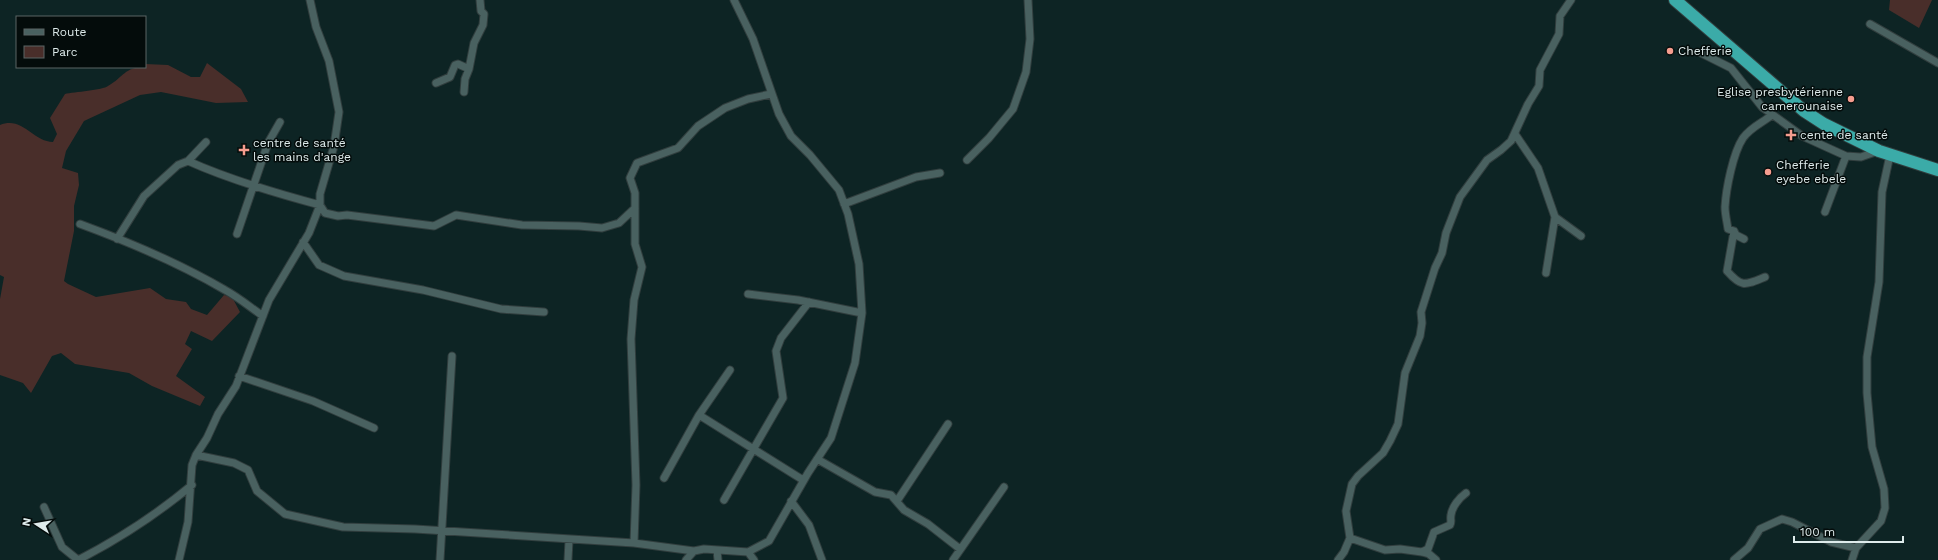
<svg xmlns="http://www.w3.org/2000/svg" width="1938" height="560" font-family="'Work Sans',sans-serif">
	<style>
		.green { fill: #492e2a }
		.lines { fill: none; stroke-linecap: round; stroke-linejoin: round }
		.street-casing { stroke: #313e3e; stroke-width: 9 }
		.highway-casing { stroke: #313e3e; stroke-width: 14 }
		.street { stroke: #496160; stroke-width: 7 }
		.highway { stroke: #3baba8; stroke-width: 12 }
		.poi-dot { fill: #f59d8f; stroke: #040c0b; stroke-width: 1.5 }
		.labels { text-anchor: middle; stroke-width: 3; stroke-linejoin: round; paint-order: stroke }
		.poi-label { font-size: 12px; fill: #deebeb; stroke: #040c0b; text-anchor: start }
	</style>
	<rect width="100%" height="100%" fill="#0d2424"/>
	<path class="green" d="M 1890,0 L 1932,0 L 1919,28 L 1889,10 Z
		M 207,63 L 241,89 L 248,102 L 216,103 L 161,92 L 140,95 L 84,121 L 66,151 L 62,168 L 78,173 L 79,185 L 74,206 L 74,231 L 64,281 L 68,284 L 96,297 L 150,288 L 166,299 L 186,302 L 191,309 L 207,315 L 224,295 L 232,297 L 240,312 L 212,341 L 191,331 L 185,344 L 192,349 L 176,376 L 205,397 L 200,406 L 152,386 L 129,373 L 75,364 L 61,353 L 52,356 L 31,393 L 23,383 L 0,375 L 0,299 L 4,277 L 0,275 L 0,125 C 23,116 33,142 53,142 L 57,134 L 50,118 L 65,94 C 74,92 103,90 108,86 C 124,77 124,67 145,67 L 145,64 L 168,65 L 191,77 L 200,77 Z"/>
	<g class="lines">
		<defs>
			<path id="street" d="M 1870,24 L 1938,63
				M 1701,53 L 1731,68 L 1762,107 L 1802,136 L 1846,156 L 1861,157 L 1878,151
				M 436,83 L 450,77 L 455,65 L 458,64 L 469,69 L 474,43 L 483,25 L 484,14 L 481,11 L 480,0
				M 464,92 L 465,79 L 469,69
				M 1515,134 L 1538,168 L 1555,217 L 1581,236
				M 967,160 L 989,138 L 1013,109 L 1026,72 L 1030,39 L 1028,0
				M 188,161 C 230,180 275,193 320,205 L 325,213 L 338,216 L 347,215 L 434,226 L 456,215 L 522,225 L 579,226 L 602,228 L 619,223 L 635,208
				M 844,204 L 916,177 L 940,173
				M 1825,212 L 1846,156
				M 80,224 C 129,242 179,263 225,290 C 238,297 250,307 263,316
				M 1734,231 L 1727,271 C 1742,288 1745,285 1765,277
				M 237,234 L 268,143 L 280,122
				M 117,239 L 144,196 L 178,165 L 188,161 L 206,142
				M 1744,239 L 1736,235 L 1734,231 L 1728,229 C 1727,222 1725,214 1725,207 C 1726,189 1733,153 1743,138 C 1751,127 1762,123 1772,115
				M 303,242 L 319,265 L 344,276 L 423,290 L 501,309 L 544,312
				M 1546,273 L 1555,217
				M 748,294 L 798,300 L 862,313
				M 239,376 L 313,401 L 374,428
				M 699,415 L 803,480
				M 196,455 L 234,463 L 248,470 L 257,491 L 285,514 L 343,527 L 415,529 L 634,543 L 694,551
				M 817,459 L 875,492 L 891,495 L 904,510 L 928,524 L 960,549
				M 664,478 L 699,415 L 730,370
				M 724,500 L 783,398 L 776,351 L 781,338 L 809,302
				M 791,501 L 809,525 L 822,560
				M 897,501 L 948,424
				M 44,507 L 62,547 L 78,560 C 119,539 156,515 192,485
				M 1350,538 L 1385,550 L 1400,549 L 1422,552 L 1429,554 L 1436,560
				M 634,543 L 636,485 L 631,339 L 634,300 L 642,267 L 635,244 L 635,193 L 630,178 L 637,163 L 678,148 L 698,126 L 725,108 L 748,99 L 771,94
				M 717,551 L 718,560
				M 748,552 L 754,560
				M 1422,552 L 1428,549 L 1434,532 L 1450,525 C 1452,521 1450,520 1451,515 C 1452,507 1459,498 1466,493
				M 179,560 L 188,522 L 192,465 L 196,455 L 207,438 L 218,414 L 236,386 L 269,300 L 309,233 L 320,205 L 320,194 L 334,146 L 339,112 L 329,61 L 316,27 L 310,0
				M 440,560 L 452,356
				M 568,560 L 569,540
				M 686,560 L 694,551 L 704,549 L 748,552 L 769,541 L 808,473 L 831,438 L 855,363 L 862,313 L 859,264 L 848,214 L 839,190 L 810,155 L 791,136 L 779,114 L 753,39 L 734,0
				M 953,560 L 1004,487
				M 1338,560 L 1344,552 L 1350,538 L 1346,511 L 1352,484 L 1358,476 L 1383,453 L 1390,441 L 1398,424 L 1405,373 L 1420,336 L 1422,323 L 1421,312 L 1435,268 L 1442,253 L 1446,233 L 1460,197 L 1487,160 L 1501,150 L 1511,141 L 1528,104 L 1539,86 L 1540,70 L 1559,34 L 1560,16 L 1571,0
				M 1734,560 L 1748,548 L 1760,529 L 1782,519 L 1792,522 L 1831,542 L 1856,548
				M 1852,560 L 1856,548 L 1881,521 L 1885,508 L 1884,489 L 1872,447 L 1867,393 L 1867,357 L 1879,282 L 1882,192 L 1890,155"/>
			<path id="highway" d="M 1675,0 L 1804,111 L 1824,124 L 1879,151 L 1938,170"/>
		</defs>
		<use href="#street" class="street-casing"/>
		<use href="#highway" class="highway-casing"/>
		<use href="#street" class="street"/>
		<use href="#highway" class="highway"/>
	</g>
	<g class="poi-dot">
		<circle cx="1670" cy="51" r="4"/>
		<circle cx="1851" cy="99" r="4"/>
		<path d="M1789 129h4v4h4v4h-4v4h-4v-4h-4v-4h4z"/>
		<path d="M242 144h4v4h4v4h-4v4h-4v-4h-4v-4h4z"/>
		<circle cx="1768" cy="172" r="4"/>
	</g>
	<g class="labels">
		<g class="poi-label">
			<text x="1678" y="55">Chefferie</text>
			<text x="1843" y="96" text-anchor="end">Eglise presbytérienne<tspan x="1843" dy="14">camerounaise</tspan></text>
			<text x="1800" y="139">cente de santé</text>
			<text x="253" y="147">centre de santé<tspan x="253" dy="14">les mains d'ange</tspan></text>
			<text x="1776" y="169">Chefferie<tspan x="1776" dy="14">eyebe ebele</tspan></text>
		</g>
	</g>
	<rect x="16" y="16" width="130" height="52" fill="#040c0b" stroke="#5b6565"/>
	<rect x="24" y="29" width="20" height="6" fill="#496160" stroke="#5b6565"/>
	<text x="52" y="36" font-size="12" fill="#deebeb">Route</text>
	<rect x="24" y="46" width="20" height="12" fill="#492e2a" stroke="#5b6565"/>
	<text x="52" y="56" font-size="12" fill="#deebeb">Parc</text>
	<g transform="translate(36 524) rotate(282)" stroke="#040c0b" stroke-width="3" paint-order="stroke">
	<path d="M0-3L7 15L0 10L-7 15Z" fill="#deebeb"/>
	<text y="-6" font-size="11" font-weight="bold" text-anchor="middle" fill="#deebeb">N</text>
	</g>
	<path d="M1794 536v6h109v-6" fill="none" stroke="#deebeb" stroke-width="2"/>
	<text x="1800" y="536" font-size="12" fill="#deebeb" stroke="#040c0b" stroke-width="3" paint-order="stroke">100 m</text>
</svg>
